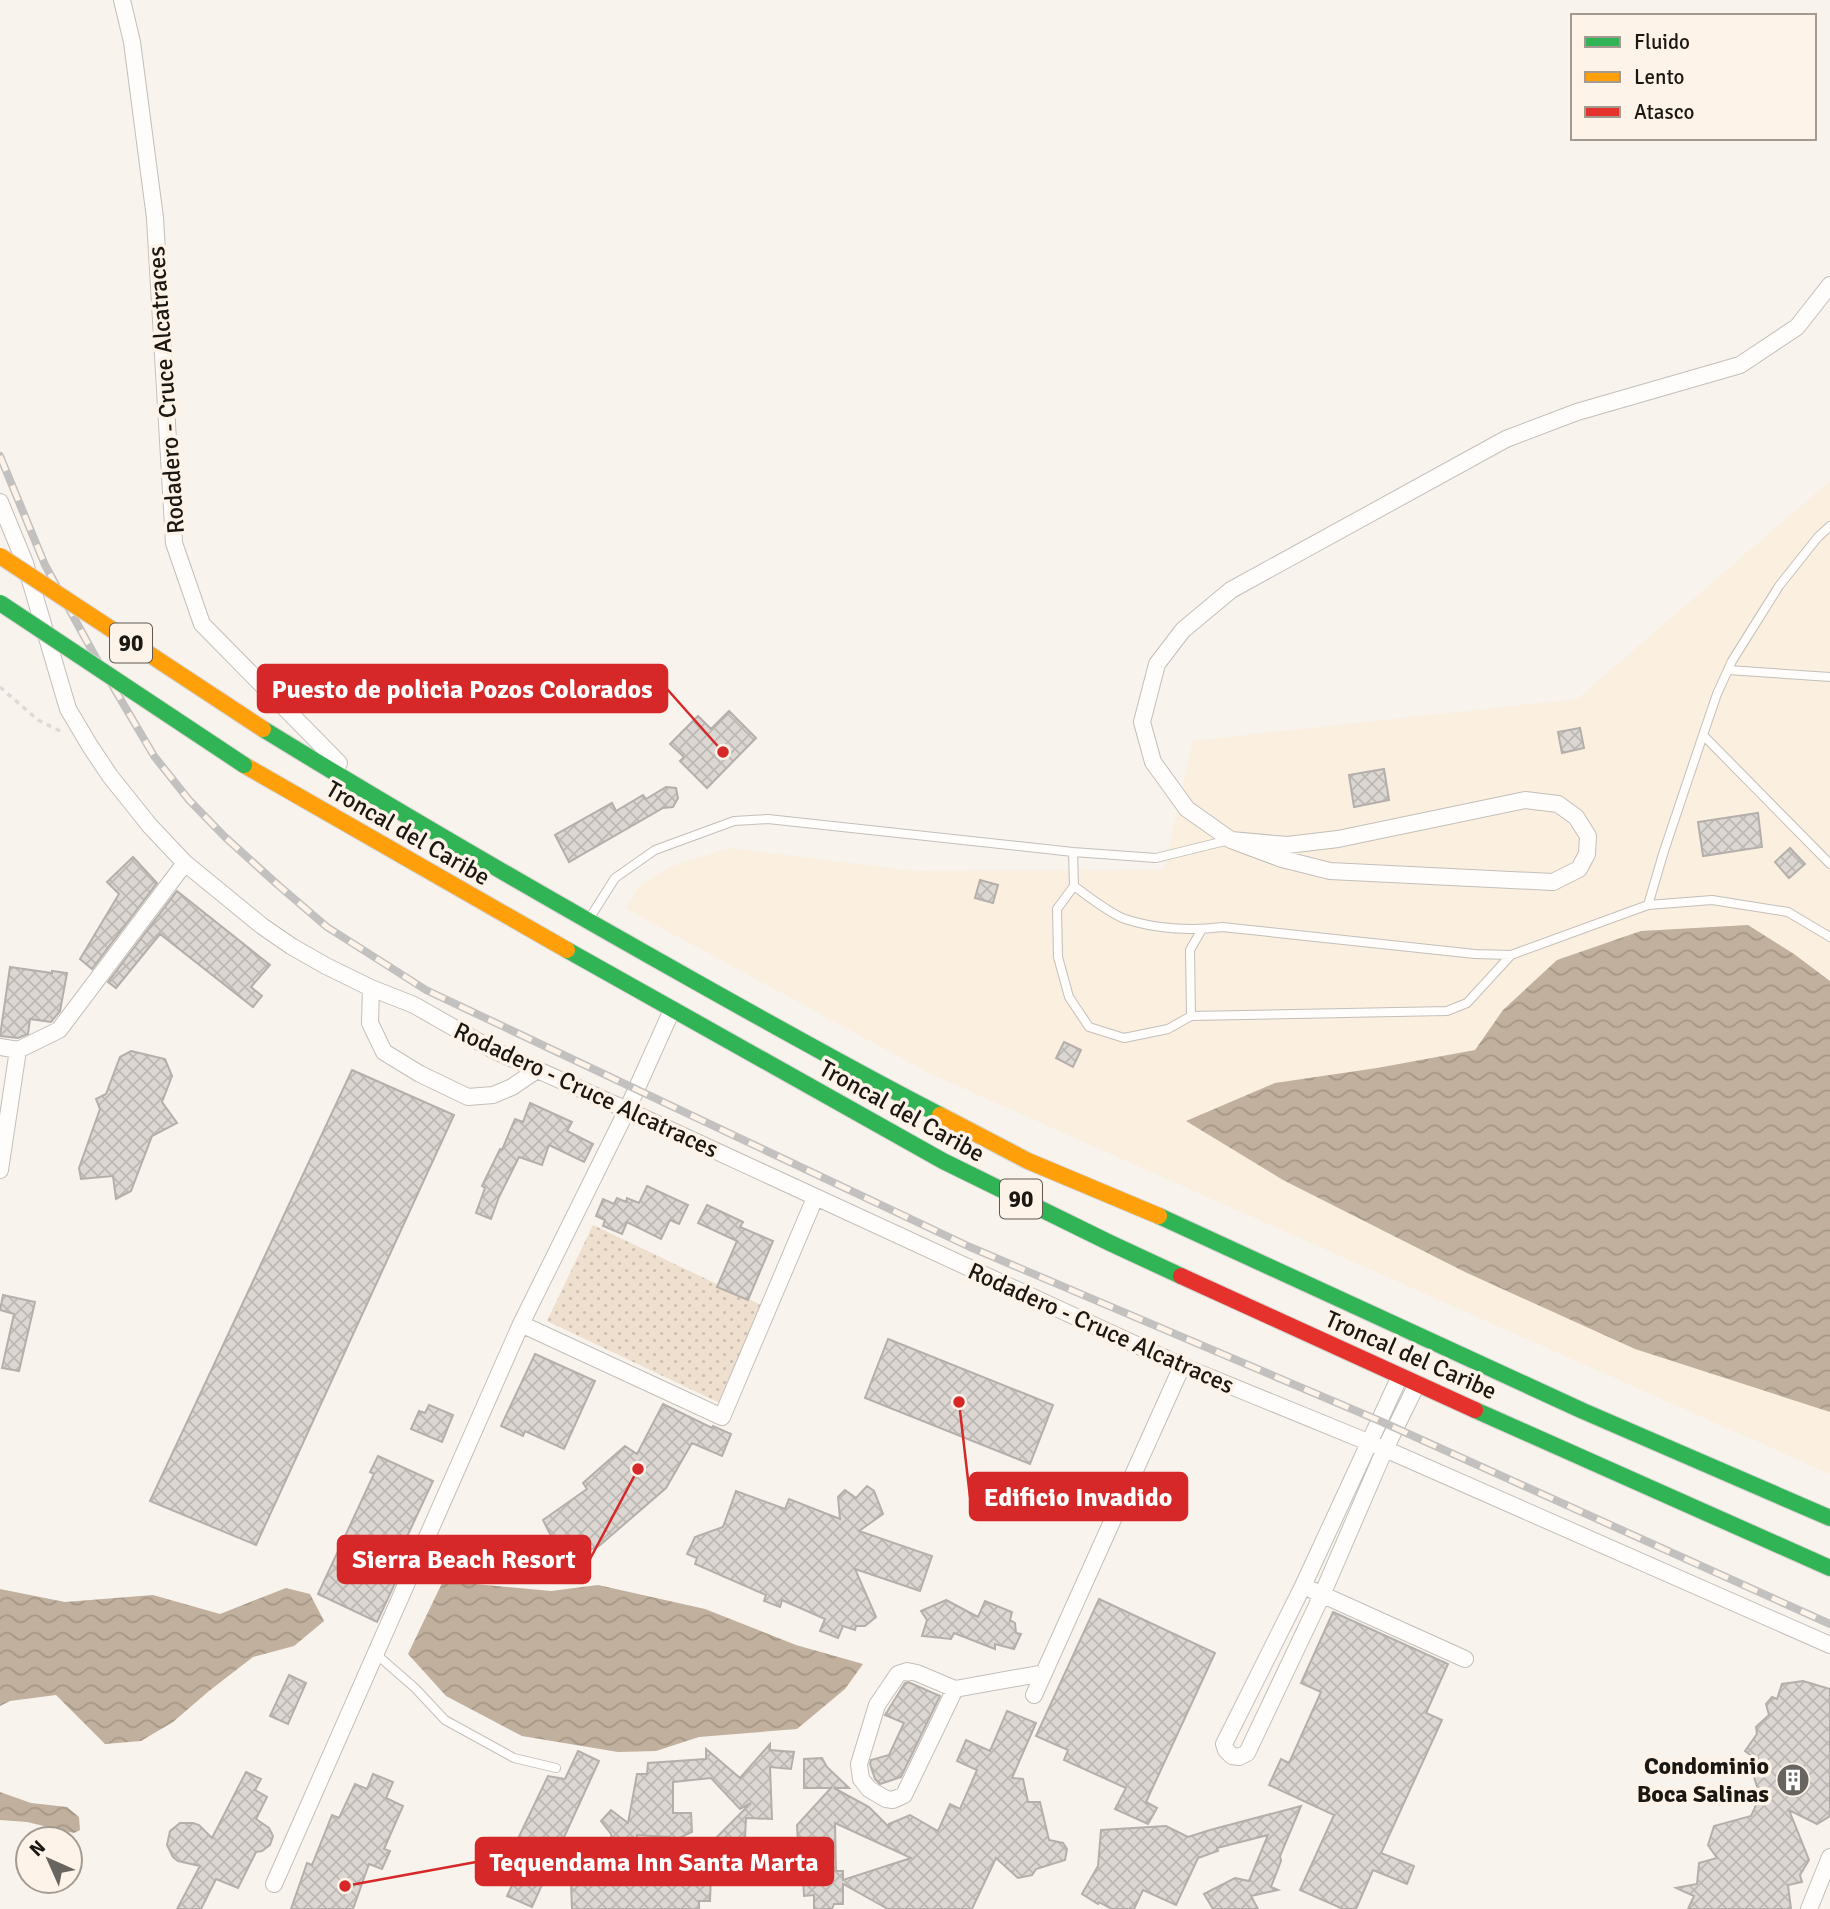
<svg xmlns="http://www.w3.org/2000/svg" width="1830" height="1909" font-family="Signika,sans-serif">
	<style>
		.built { fill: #fbefe0 }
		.green { fill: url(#green-dots) }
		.water { fill: url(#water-waves) }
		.building { fill: url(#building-cross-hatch); stroke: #b4afaa; stroke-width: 2; fill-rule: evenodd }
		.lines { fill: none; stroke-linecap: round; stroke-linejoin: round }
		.lane-casing { stroke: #c3bfb9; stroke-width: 10 }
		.street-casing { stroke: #c3bfb9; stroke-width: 18 }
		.fast-casing { stroke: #d4d1ce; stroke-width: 18 }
		.slow-casing { stroke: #d4d1ce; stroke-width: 18 }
		.jam-casing { stroke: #d4d1ce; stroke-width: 18 }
		.path { stroke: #dcdad9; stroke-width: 3.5; stroke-dasharray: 5 5; stroke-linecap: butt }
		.lane { stroke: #fefdfc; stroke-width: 8 }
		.street { stroke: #fefdfc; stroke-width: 16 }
		.fast { stroke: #30b455; stroke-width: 16 }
		.slow { stroke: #ff9f0a; stroke-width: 16 }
		.jam { stroke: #e5322d; stroke-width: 16 }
		.rail-casing { stroke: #c2c1c0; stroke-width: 8 }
		.rail { stroke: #fdf3e8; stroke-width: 5; stroke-dasharray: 16; stroke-linecap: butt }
		.fast-bridge-casing { stroke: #d4d1ce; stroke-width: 18; stroke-linecap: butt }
		.slow-bridge-casing { stroke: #d4d1ce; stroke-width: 18; stroke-linecap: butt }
		.fast-bridge { stroke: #30b455; stroke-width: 16 }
		.slow-bridge { stroke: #ff9f0a; stroke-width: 16 }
		.labels { text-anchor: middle; stroke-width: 7; stroke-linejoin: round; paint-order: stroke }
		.shield { fill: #fdf3e8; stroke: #5f5952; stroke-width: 2 }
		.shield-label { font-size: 23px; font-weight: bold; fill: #1b1712 }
		.street-label { font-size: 24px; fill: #1b1712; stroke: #fdf3e8 }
		.poi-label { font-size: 24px; font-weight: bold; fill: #1b1712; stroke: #fdf3e8; text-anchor: end }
		.leader { fill: none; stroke: #d62828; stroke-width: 2.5 }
		.callout-dot { fill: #d62828; stroke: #fdf3e8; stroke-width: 2.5 }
		.callout { fill: #d62828; stroke: #d62828; stroke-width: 2.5 }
		.callout-label { font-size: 26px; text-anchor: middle; font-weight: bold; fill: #fff }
	</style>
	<defs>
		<pattern id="green-dots" width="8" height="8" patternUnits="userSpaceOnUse" patternTransform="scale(1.75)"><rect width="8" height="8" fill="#eedfcf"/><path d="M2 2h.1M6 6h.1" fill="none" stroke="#ccbfb1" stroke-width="1.8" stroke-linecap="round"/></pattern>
		<pattern id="water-waves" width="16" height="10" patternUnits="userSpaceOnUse" patternTransform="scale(1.75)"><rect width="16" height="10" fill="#c1b09d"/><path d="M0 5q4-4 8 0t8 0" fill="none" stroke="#a59786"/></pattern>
		<pattern id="building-cross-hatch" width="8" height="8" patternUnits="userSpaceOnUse" patternTransform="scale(1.75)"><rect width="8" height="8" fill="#dcd7d2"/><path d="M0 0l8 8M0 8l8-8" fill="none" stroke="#bcb8b3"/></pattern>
	</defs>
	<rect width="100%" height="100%" fill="#f8f3ed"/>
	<path class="built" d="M 1830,481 L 1830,1474 L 929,1073 L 625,908 L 640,885 L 670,867 L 729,848 L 916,871 L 1164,870 L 1193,741 L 1577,699 Z"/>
	<path class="green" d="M 593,1225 L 767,1308 L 726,1406 L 547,1321 Z"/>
	<path class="water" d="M 1748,925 L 1794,954 L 1830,981 L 1830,1412 L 1635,1349 L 1465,1272 L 1283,1180 L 1186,1121 L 1275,1083 L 1377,1068 L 1475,1050 L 1503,1010 L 1557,960 L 1641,931 Z
		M 443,1581 L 551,1591 L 598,1585 L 705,1609 L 796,1645 L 863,1664 L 845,1689 L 797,1729 L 699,1737 L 656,1751 L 618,1752 L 522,1736 L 446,1696 L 408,1654 Z
		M 286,1588 L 310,1594 L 324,1621 L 294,1646 L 253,1657 L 209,1691 L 173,1722 L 141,1741 L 105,1744 L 56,1695 L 10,1701 L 0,1706 L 0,1589 L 65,1602 L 153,1595 L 220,1614 Z
		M 0,1792 L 31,1803 L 67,1807 L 79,1817 L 80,1830 L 74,1833 L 27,1822 L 0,1820 Z"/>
	<path class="building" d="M 729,711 L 756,738 L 707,788 L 680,761 L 684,757 L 670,744 L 698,716 L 711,729 Z
		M 1580,728 L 1584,748 L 1562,753 L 1558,732 Z
		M 1384,769 L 1389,800 L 1354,807 L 1349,775 Z
		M 666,787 L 676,788 L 678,798 L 673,807 L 663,808 L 569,862 L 555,835 L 612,803 L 616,811 L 643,795 L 646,799 Z
		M 1758,813 L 1762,847 L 1703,856 L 1698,822 Z
		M 1790,848 L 1805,864 L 1789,878 L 1775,862 Z
		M 133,857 L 157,883 L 92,969 L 80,959 L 119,894 L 107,882 Z
		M 980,880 L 998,885 L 993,903 L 975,898 Z
		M 177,891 L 270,965 L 251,987 L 262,996 L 253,1007 L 160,934 L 116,988 L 108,982 Z
		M 10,967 L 52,973 L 52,971 L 67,973 L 60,1011 L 51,1022 L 30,1019 L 28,1034 L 18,1038 L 0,1036 Z
		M 1064,1042 L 1081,1050 L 1073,1067 L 1056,1058 Z
		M 131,1051 L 165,1059 L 172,1076 L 162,1102 L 177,1123 L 152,1136 L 131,1191 L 116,1199 L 113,1176 L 81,1179 L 79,1168 L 100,1109 L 96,1099 L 106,1094 L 120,1057 Z
		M 352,1070 L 454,1115 L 256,1545 L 150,1501 Z
		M 530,1103 L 572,1122 L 567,1131 L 593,1144 L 584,1162 L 549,1145 L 542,1165 L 519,1157 L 499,1197 L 491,1219 L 476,1213 L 485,1188 L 482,1186 L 500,1149 L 502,1150 L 515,1119 L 523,1122 Z
		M 647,1186 L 688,1205 L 679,1224 L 670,1220 L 661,1239 L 627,1222 L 622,1234 L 603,1226 L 605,1220 L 596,1216 L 603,1199 L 614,1204 L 617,1198 L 626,1202 L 627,1198 L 639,1203 Z
		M 707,1205 L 743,1222 L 740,1227 L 773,1241 L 748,1300 L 717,1287 L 737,1241 L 698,1223 Z
		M 3,1295 L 35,1302 L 19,1371 L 2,1368 L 14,1314 L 0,1310 Z
		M 888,1339 L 1053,1405 L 1030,1464 L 865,1398 Z
		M 535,1354 L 595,1381 L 564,1449 L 525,1431 L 523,1436 L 501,1426 Z
		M 663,1404 L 712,1428 L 713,1426 L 731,1434 L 722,1456 L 692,1443 L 666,1488 L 599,1546 L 564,1562 L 543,1520 L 587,1489 L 583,1483 L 625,1446 L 637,1454 Z
		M 429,1405 L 453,1415 L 442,1442 L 411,1429 L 419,1411 L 425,1413 Z
		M 378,1456 L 433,1481 L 389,1575 L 397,1579 L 377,1622 L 318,1594 L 374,1474 L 370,1472 Z
		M 867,1486 L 874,1491 L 883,1514 L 859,1531 L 932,1556 L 920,1591 L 855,1569 L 876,1617 L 865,1626 L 856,1626 L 855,1630 L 843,1626 L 838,1638 L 820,1631 L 825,1619 L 782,1600 L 780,1607 L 764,1601 L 766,1595 L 695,1564 L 697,1558 L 687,1554 L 695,1537 L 723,1527 L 736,1491 L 785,1509 L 789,1499 L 840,1519 L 838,1497 L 845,1490 L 856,1498 Z
		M 1099,1599 L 1215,1653 L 1146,1802 L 1157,1808 L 1148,1824 L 1115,1809 L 1126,1788 L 1064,1760 L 1068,1750 L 1036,1736 Z
		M 946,1600 L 978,1617 L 985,1601 L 1012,1612 L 1010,1620 L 1015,1623 L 1016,1633 L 1021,1634 L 1014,1649 L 995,1644 L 995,1649 L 954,1633 L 951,1639 L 922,1636 L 927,1620 L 921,1611 Z
		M 1333,1612 L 1448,1664 L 1426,1713 L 1442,1720 L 1381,1853 L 1414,1866 L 1407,1884 L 1373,1870 L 1356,1909 L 1343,1909 L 1300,1890 L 1334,1815 L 1269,1785 L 1281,1759 L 1289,1763 L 1321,1692 L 1301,1683 Z
		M 289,1675 L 306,1683 L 288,1724 L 270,1716 Z
		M 1803,1681 L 1830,1689 L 1830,1816 L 1817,1824 L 1789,1810 L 1809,1860 L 1800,1875 L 1802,1882 L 1788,1885 L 1791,1909 L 1688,1909 L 1694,1896 L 1676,1888 L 1697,1884 L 1699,1863 L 1717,1858 L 1708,1845 L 1714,1826 L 1751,1816 L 1760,1797 L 1750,1763 L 1753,1757 L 1745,1751 L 1757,1734 L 1756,1727 L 1769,1715 L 1766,1704 L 1772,1697 L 1777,1699 L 1782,1684 Z
		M 908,1682 L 940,1696 L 901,1777 L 880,1784 L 875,1779 L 870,1764 L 871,1760 L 889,1755 L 904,1723 L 885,1715 L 905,1683 Z
		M 1007,1711 L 1036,1723 L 1012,1778 L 1023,1779 L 1028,1802 L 1040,1802 L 1049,1840 L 1063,1843 L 1067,1849 L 1065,1860 L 1036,1869 L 1032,1875 L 1018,1878 L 996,1858 L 972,1909 L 888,1909 L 843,1884 L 843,1904 L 834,1904 L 832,1909 L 814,1909 L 814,1895 L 804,1896 L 801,1842 L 798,1842 L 797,1825 L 831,1788 L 804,1788 L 804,1759 L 822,1758 L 827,1767 L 849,1788 L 834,1788 L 869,1807 L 889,1827 L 889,1824 L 910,1815 L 938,1831 L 950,1804 L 960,1809 L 977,1770 L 957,1761 L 966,1740 L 990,1751 ZM 835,1823 L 896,1851 L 911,1858 L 843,1880 L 843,1871 L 836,1871 Z
		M 770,1744 L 770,1750 L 794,1752 L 791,1769 L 770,1767 L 772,1819 L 746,1818 L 744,1858 L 720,1856 L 705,1849 L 751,1803 L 740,1809 L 711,1778 L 673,1782 L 673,1813 L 691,1813 L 692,1832 L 667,1844 L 668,1837 L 637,1835 L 637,1844 L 612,1845 L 611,1834 L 601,1821 L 611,1810 L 628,1823 L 637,1774 L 647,1774 L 648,1763 L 706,1759 L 706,1749 L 740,1778 Z
		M 578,1751 L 599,1761 L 560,1846 L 514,1847 L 548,1776 L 565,1779 Z
		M 246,1772 L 261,1779 L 255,1790 L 267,1797 L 256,1819 L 269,1828 L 273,1836 L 270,1845 L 262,1851 L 256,1852 L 238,1888 L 216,1879 L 201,1909 L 177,1909 L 200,1866 L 178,1861 L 173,1857 L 167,1845 L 170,1831 L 180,1823 L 193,1823 L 199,1825 L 212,1838 Z
		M 373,1774 L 393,1782 L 386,1798 L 403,1806 L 384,1849 L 390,1851 L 382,1869 L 369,1864 L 353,1909 L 291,1909 L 307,1863 L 312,1865 L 332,1815 L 339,1818 L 355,1784 L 367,1789 Z
		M 1301,1806 L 1280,1856 L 1281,1861 L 1271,1887 L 1278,1890 L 1251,1896 L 1258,1909 L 1213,1909 L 1204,1894 L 1235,1878 L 1249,1881 L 1268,1835 L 1217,1848 L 1218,1851 L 1198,1858 L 1176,1905 L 1143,1890 L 1134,1909 L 1112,1909 L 1099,1902 L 1098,1904 L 1082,1894 L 1098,1866 L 1101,1830 L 1166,1826 L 1188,1837 L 1210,1830 Z
		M 486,1863 L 549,1869 L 532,1907 L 507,1896 L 515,1879 L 485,1865 Z
		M 642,1870 L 668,1886 L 683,1870 L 689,1875 L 711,1873 L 710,1901 L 699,1901 L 699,1909 L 572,1909 L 571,1884 L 583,1871 L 607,1873 L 607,1877 L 638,1878 Z"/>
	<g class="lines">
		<defs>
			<path id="lane" d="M 1728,670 L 1830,677
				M 1703,735 L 1830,864
				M 1073,852 L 1074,886 L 1057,909 L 1058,957 L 1069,997 L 1089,1027 L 1124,1038 L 1168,1029 L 1191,1016 L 1447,1011 L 1467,1003 L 1511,955
				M 1074,886 C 1088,896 1109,913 1125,919 C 1155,929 1191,931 1222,927 L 1475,954 L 1511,955 L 1648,905 L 1712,900 L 1788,912 L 1830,937
				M 1648,905 L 1664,851 L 1703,735 L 1717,694 L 1732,661 L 1779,586 L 1818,537 L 1830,526
				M 591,916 L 615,878 L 655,850 L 734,821 L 768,819 L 1073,852 L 1156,858 L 1229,840
				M 1191,1016 L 1190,950 L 1202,929
				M 376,1654 L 415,1688 L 445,1720 L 514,1758 L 556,1768"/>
			<path id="street" d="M 122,0 L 132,42 L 155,218 L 174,543 L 202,624 L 339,763
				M 0,502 L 25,563 L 68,709 L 90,746 L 110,776 L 150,826 L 185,863 L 262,926 L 291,946 L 326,966 L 371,988 L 414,1005 L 493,1050 L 627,1110 L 1182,1366 L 1385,1449 L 1830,1645
				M 1231,840 L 1287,845 L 1338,839 L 1525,800 L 1558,804 L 1576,817 L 1588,836 L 1587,854 L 1579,869 L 1553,882 L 1330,871 L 1282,859 L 1231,840 L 1187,809 L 1153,762 L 1142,722 L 1157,664 L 1183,630 L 1231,590 L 1506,439 L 1577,412 L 1740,365 L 1797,327 L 1830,285
				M 371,988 L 370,1023 L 384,1052 L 420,1074 L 468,1097 L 493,1095 L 512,1087 L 537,1070
				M 0,1047 L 18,1050 L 59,1030 L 185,863
				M 0,1170 L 18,1050
				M 521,1324 L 722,1417 L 815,1198
				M 1400,1376 L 1303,1586 L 1224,1744 L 1226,1750 L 1232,1756 L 1239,1757 L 1247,1753 L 1322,1595 L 1385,1449 L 1417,1384
				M 1312,1590 L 1465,1659
				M 955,1689 L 904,1795 L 893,1800 L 886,1799 L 869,1789 L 861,1779 L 859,1764 L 877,1705 L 898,1674 L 907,1671 L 917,1673 L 955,1689 L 1044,1673
				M 1034,1695 L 1182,1366
				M 274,1884 L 521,1324 L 627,1110 L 672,1010
				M 1809,1909 L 1830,1857"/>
			<path id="fast" d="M 263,729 C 406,817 552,901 698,983 C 778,1028 858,1073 940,1115
				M 567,950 L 943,1161 L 1110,1243 L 1181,1276
				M 1159,1216 L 1583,1411 L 1830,1518
				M 1475,1410 L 1830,1568"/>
			<path id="slow" d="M 244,765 L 567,950
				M 940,1115 L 1028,1161 L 1159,1216"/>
			<path id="jam" d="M 1181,1276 L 1475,1410"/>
		</defs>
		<use href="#lane" class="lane-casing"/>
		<use href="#street" class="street-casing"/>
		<use href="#fast" class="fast-casing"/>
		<use href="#slow" class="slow-casing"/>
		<use href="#jam" class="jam-casing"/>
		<path class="path" d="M 0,687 L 38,720 L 60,731"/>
		<use href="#lane" class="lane"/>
		<use href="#street" class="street"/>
		<use href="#fast" class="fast"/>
		<use href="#slow" class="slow"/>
		<use href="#jam" class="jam"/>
		<defs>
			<path id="rail" d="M 0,456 L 45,565 L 95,656 L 154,756 L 189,800 L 225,837 L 278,885 L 327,927 L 426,990 L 970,1247 L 1380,1421 L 1830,1624"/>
		</defs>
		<use href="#rail" class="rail-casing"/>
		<use href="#rail" class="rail"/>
		<defs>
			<path id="fast-bridge" d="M 0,603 L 244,765"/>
			<path id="slow-bridge" d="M 0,556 L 263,729"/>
		</defs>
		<use href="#fast-bridge" class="fast-bridge-casing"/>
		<use href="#slow-bridge" class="slow-bridge-casing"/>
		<use href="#fast-bridge" class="fast-bridge"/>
		<use href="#slow-bridge" class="slow-bridge"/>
	</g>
	<defs>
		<symbol id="building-disc" viewBox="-11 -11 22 22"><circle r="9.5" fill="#68645f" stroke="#fdf3e8"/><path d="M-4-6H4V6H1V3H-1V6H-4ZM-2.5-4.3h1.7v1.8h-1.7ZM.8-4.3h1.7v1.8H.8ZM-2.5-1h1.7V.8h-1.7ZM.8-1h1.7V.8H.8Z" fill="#fff"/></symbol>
	</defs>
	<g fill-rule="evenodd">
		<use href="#building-disc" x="1774" y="1761" width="38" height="38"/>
	</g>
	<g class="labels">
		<g class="shield">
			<rect x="110" y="623.5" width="42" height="39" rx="5"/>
			<rect x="1000" y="1179.5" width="42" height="39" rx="5"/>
		</g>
		<g class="shield-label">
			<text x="131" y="651">90</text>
			<text x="1021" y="1207">90</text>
		</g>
		<g class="street-label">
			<text transform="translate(166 390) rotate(-94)" y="8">Rodadero - Cruce Alcatraces</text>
			<text transform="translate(408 833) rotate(30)" y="8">Troncal del Caribe</text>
			<text transform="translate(586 1090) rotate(25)" y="8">Rodadero - Cruce Alcatraces</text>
			<text transform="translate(902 1111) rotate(29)" y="8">Troncal del Caribe</text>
			<text transform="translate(1101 1328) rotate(24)" y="8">Rodadero - Cruce Alcatraces</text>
			<text transform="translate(1411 1355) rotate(24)" y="8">Troncal del Caribe</text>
		</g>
		<g class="poi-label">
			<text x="1769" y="1774">Condominio<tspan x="1769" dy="28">Boca Salinas</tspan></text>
		</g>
	</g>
	<path class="leader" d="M723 752L667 689M959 1402L970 1497M638 1469L590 1559M345 1886L476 1862"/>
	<g class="callout-dot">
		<circle cx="723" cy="752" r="7"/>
		<circle cx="959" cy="1402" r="7"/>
		<circle cx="638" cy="1469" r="7"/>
		<circle cx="345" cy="1886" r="7"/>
	</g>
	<g class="callout">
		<rect x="258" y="665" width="409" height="47" rx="7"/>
		<rect x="970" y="1473" width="217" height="47" rx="7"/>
		<rect x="338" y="1536" width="252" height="47" rx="7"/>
		<rect x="476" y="1838" width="357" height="47" rx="7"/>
	</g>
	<g class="callout-label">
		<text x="462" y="698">Puesto de policia Pozos Colorados</text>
		<text x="1078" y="1506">Edificio Invadido</text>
		<text x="464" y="1568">Sierra Beach Resort</text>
		<text x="654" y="1871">Tequendama Inn Santa Marta</text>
	</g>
	<rect x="1571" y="14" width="245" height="126" fill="#fdf3e8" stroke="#a39b92" stroke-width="2"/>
	<rect x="1585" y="37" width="35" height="10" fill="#30b455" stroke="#a39b92" stroke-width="2"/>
	<text x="1634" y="49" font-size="21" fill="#1b1712">Fluido</text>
	<rect x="1585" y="72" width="35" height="10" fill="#ff9f0a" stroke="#a39b92" stroke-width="2"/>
	<text x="1634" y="84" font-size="21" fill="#1b1712">Lento</text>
	<rect x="1585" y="107" width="35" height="10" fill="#e5322d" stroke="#a39b92" stroke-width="2"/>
	<text x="1634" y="119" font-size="21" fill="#1b1712">Atasco</text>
	<g transform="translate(49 1860) rotate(315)"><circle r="33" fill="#fdf3e8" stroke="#a39b92" stroke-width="2"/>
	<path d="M0-5L12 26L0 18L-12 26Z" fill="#68645f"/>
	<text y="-10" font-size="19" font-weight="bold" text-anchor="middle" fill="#1b1712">N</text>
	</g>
</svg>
